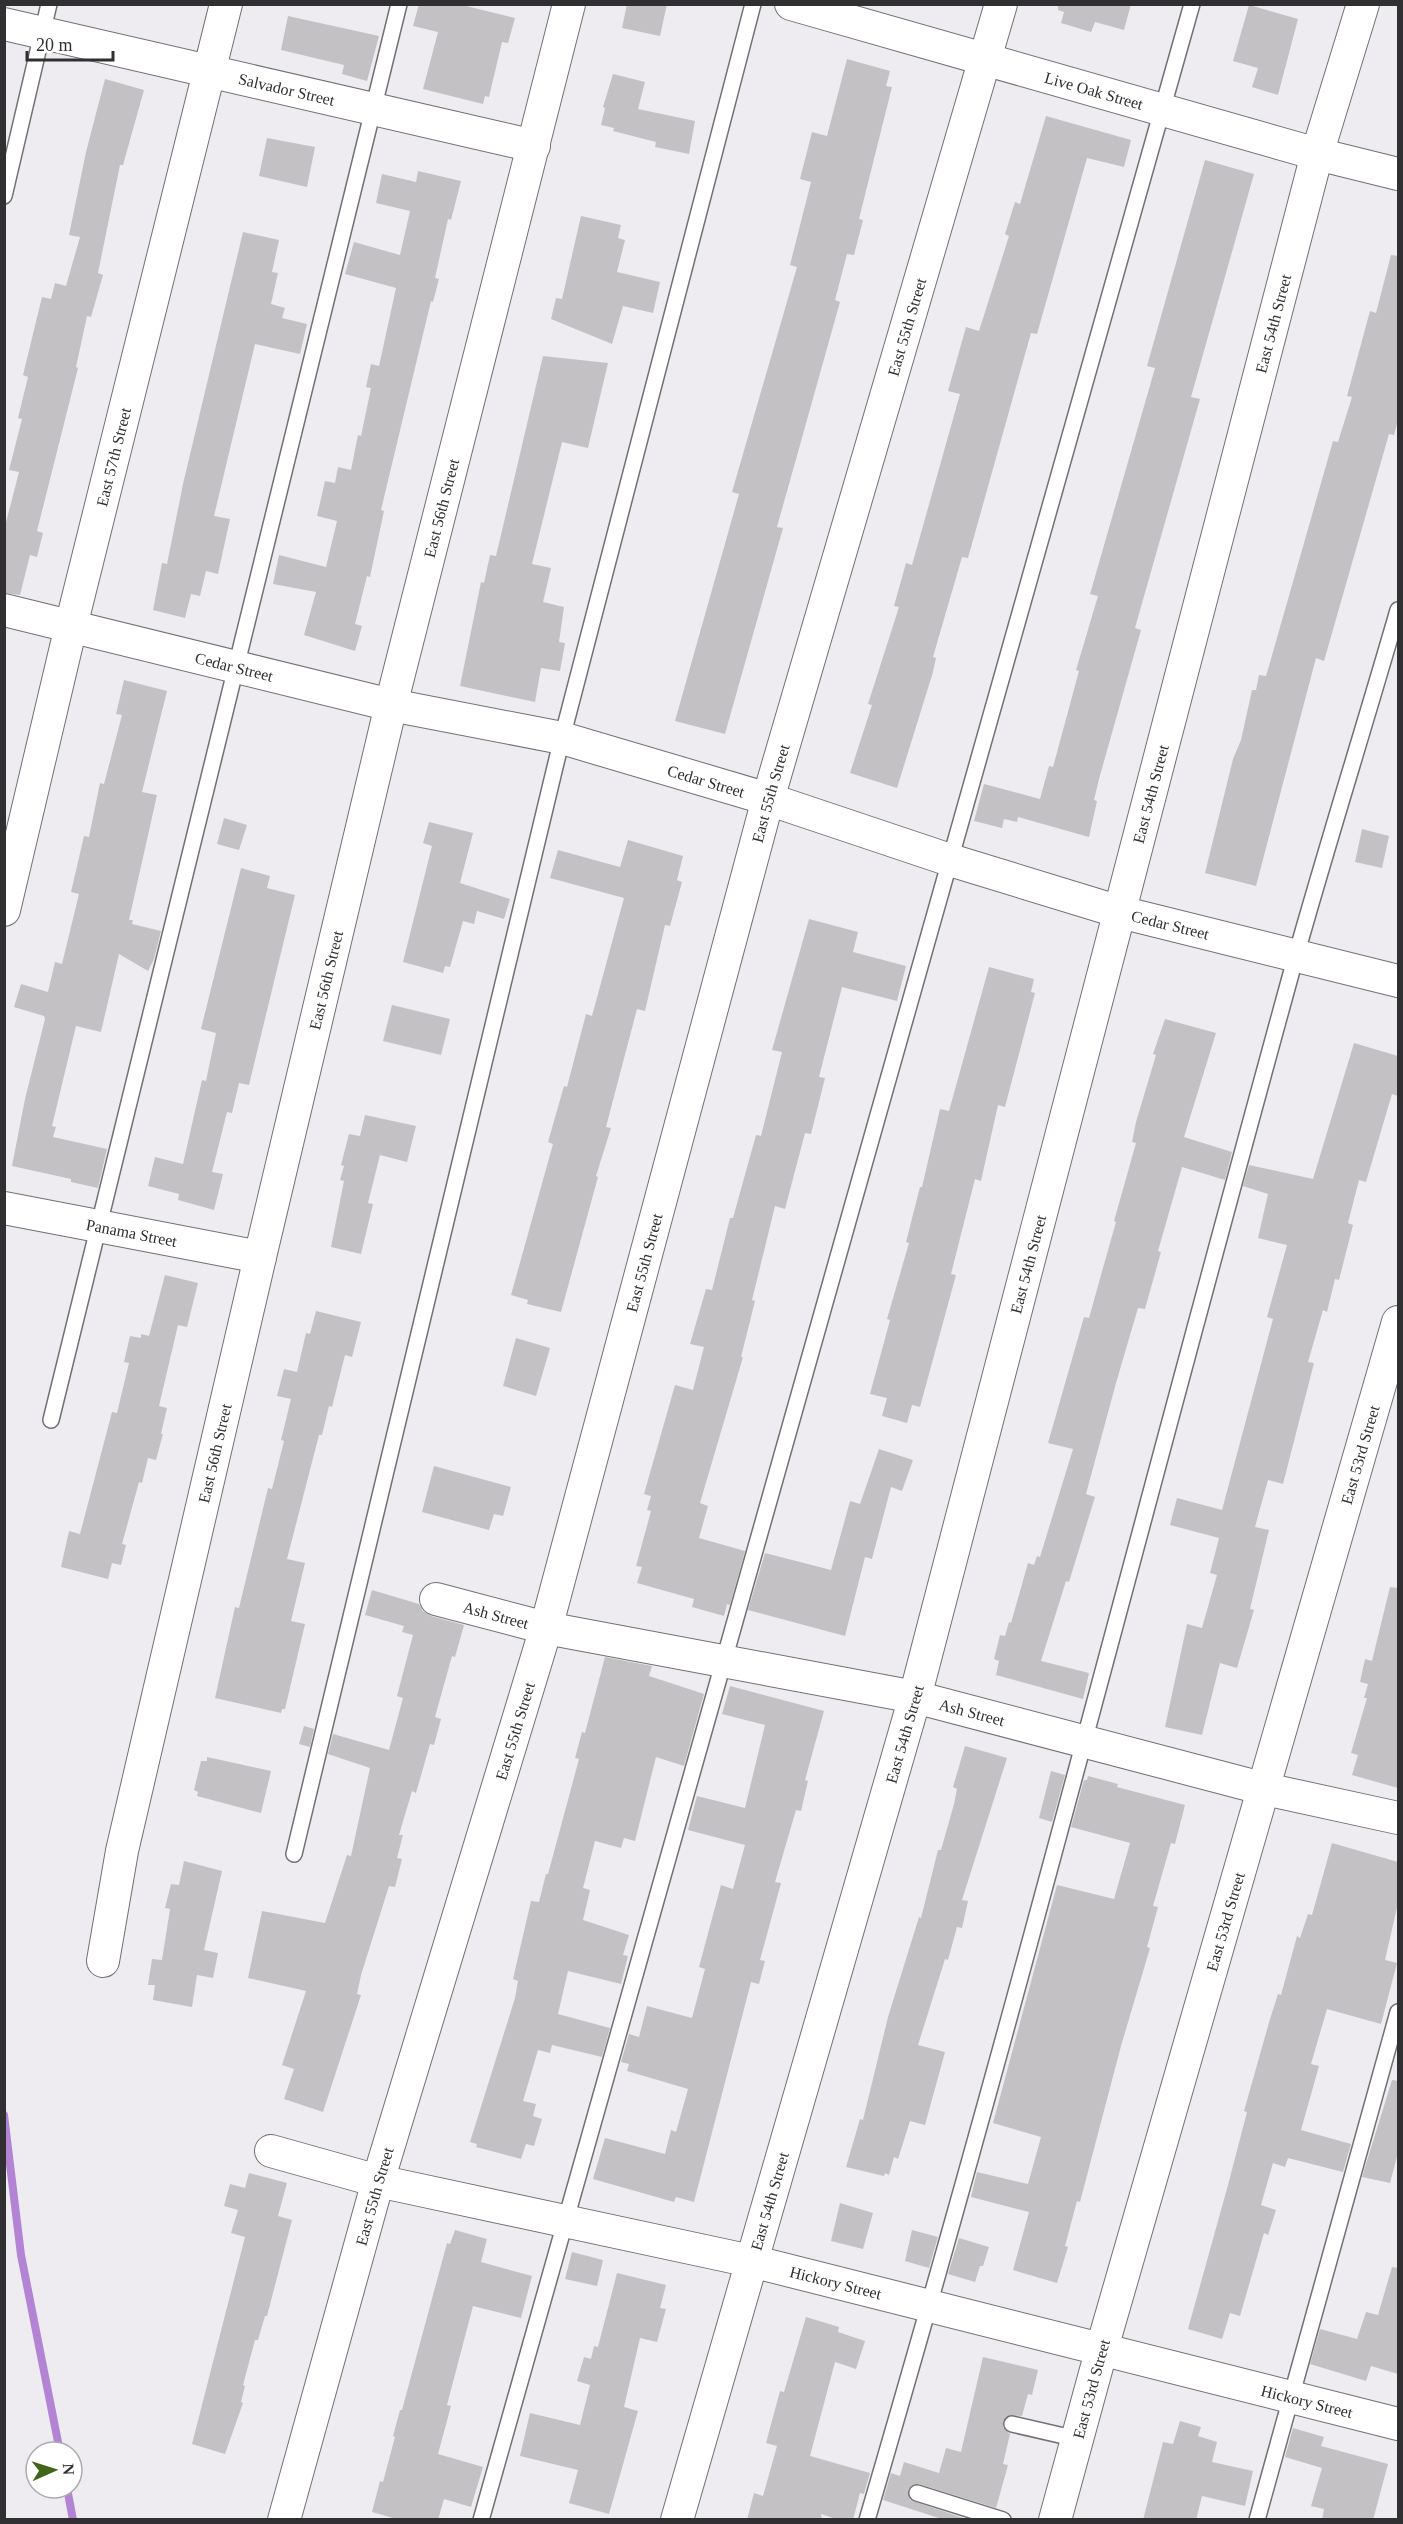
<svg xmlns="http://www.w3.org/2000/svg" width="1403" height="2524" font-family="'Times New Roman',serif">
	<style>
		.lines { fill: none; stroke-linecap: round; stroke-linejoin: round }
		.stream { stroke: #b384d4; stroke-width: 8 }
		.building { fill: #c4c1c5 }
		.service-casing { stroke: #727074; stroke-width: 18 }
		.minor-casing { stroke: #727074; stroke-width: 34 }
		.service { stroke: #fff; stroke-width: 15 }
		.minor { stroke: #fff; stroke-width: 32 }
		.labels { text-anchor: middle; stroke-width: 6; stroke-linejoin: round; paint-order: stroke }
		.street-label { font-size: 16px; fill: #302f31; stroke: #fff }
	</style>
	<rect width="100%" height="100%" fill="#efecf1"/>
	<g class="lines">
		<path class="stream" d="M 4,2115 L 21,2255 L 60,2452
			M 67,2488 L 73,2520"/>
	</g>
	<path class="building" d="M 419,4 L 458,4 L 515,18 L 508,43 L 502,42 L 489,97 L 485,96 L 483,104 L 423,89 L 438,32 L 413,26 Z
		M 627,4 L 667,4 L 660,36 L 622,28 Z
		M 1058,4 L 1131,4 L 1124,30 L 1095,22 L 1091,32 L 1061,23 L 1064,12 L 1058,10 Z
		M 1249,5 L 1298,19 L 1278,95 L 1252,87 L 1258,68 L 1233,61 Z
		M 288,16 L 379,36 L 367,81 L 342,74 L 344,65 L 281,50 Z
		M 847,59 L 890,71 L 886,86 L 892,87 L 859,219 L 863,220 L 854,255 L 847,254 L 835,300 L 840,302 L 777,527 L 783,528 L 725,734 L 675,721 L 739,494 L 732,492 L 797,267 L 790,265 L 811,182 L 800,179 L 812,132 L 827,136 Z
		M 613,74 L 645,82 L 638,109 L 695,121 L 689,154 L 655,147 L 656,142 L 613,131 L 614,128 L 601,125 L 605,108 L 603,107 Z
		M 105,79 L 144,90 L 123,165 L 120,165 L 98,273 L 103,275 L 91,317 L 87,316 L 76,367 L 78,368 L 37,531 L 43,533 L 37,557 L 30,555 L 20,595 L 4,593 L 4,530 L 19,472 L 9,470 L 22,419 L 18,418 L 28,377 L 23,375 L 42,297 L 51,299 L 55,283 L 66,286 L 80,237 L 69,235 L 86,152 Z
		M 1046,116 L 1131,140 L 1124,167 L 1087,158 L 1037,334 L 1031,333 L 968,558 L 962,557 L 933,657 L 936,658 L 933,672 L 897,788 L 850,773 L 872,705 L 868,704 L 899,607 L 894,606 L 906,563 L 912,565 L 960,394 L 948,391 L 966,327 L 979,331 L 1009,236 L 1005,234 L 1015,202 L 1020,204 Z
		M 267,138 L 315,147 L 307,187 L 259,176 Z
		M 1205,160 L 1254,174 L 1191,397 L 1200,399 L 1135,628 L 1141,630 L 1099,779 L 1094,800 L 1097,801 L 1089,837 L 1018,817 L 1017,822 L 1004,819 L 1002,828 L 974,821 L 984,784 L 1040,799 L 1049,766 L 1053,767 L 1079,671 L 1076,670 L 1098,596 L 1090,594 L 1155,368 L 1147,366 Z
		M 418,171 L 461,181 L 451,220 L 448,219 L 435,278 L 439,279 L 433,302 L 431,301 L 381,510 L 384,511 L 370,577 L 367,576 L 355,624 L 362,626 L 355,651 L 304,635 L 316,592 L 273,584 L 279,555 L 326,567 L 337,521 L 317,516 L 325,481 L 335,483 L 338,467 L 351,470 L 358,435 L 361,436 L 371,388 L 366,387 L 371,364 L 379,366 L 396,288 L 345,274 L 354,242 L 400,255 L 410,211 L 376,203 L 382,174 L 416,182 Z
		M 581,216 L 621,225 L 618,238 L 625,240 L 617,272 L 660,282 L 653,313 L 623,306 L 612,344 L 551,319 L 556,298 L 562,299 Z
		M 243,232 L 279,240 L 272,272 L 278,273 L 271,304 L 285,308 L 282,318 L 307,324 L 300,354 L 255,344 L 214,516 L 230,519 L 218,574 L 206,571 L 200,596 L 191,594 L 185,618 L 153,610 L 162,563 L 167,564 L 183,484 Z
		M 1391,255 L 1398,256 L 1398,420 L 1394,435 L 1389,434 L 1324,661 L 1316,658 L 1256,886 L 1205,873 L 1233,759 L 1241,740 L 1252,690 L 1256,690 L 1259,675 L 1266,676 L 1269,666 L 1333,441 L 1338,442 L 1352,397 L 1347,396 L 1370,311 L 1376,313 Z
		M 543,356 L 608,363 L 588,448 L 562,442 L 532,564 L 551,568 L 543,602 L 564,607 L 559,642 L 565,643 L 560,671 L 541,668 L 535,702 L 460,686 L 481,582 L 484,583 L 490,555 L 496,556 Z
		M 124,680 L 167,691 L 142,792 L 157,795 L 129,920 L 133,920 L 132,924 L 161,931 L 154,959 L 148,971 L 119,954 L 101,1032 L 76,1026 L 52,1126 L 56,1127 L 53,1137 L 107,1149 L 98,1188 L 71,1182 L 71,1179 L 12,1166 L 25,1099 L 45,1019 L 44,1016 L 14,1007 L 21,984 L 48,992 L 55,962 L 62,964 L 79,894 L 71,892 L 84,836 L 89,837 L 100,783 L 104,784 L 122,715 L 116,714 Z
		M 224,818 L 247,825 L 239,850 L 217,844 Z
		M 429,822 L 473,833 L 460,883 L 510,899 L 504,919 L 477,911 L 474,924 L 463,921 L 450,967 L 445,966 L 443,973 L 403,962 L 432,846 L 423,843 Z
		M 1362,829 L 1389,836 L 1382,868 L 1355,862 Z
		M 628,840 L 683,856 L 677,880 L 682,882 L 670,926 L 665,925 L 645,1011 L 637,1009 L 606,1127 L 611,1128 L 596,1176 L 598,1177 L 561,1312 L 527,1304 L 528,1300 L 511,1295 L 553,1144 L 548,1142 L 564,1086 L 567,1087 L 586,1014 L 592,1016 L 624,898 L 550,878 L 558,850 L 620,867 Z
		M 241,868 L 270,876 L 267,888 L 295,895 L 249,1085 L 239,1083 L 232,1113 L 227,1112 L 212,1172 L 223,1174 L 214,1210 L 178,1200 L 179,1194 L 148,1186 L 155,1157 L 183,1164 L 202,1080 L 206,1081 L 216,1033 L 201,1029 Z
		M 809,919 L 858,932 L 853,952 L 906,966 L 897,1001 L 842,987 L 819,1077 L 825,1078 L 811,1134 L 805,1133 L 785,1209 L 775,1206 L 752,1300 L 755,1301 L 741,1357 L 743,1357 L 700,1503 L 708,1506 L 699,1538 L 745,1551 L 730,1605 L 727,1604 L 724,1616 L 692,1607 L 694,1599 L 637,1583 L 642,1567 L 636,1566 L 651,1511 L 647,1510 L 651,1496 L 644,1494 L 675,1385 L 693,1390 L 704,1347 L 690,1344 L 706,1289 L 712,1290 L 730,1218 L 733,1218 L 756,1135 L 761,1136 L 782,1052 L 772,1050 Z
		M 989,967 L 1034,979 L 1031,992 L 1035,993 L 1005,1107 L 998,1105 L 981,1181 L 975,1179 L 951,1274 L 956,1275 L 920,1407 L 912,1405 L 907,1423 L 882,1416 L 887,1398 L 870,1394 L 890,1320 L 887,1319 L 909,1243 L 906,1242 L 920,1187 L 922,1187 L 940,1109 L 949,1111 Z
		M 392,1005 L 450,1019 L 441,1055 L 383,1041 Z
		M 1165,1019 L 1216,1033 L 1184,1137 L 1232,1152 L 1225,1180 L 1182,1167 L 1158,1251 L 1161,1252 L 1145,1309 L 1138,1308 L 1116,1383 L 1086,1494 L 1095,1497 L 1069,1582 L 1066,1581 L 1041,1661 L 1089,1673 L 1083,1699 L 996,1675 L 999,1661 L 994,1659 L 1000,1635 L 1005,1636 L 1009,1622 L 1011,1623 L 1028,1563 L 1034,1565 L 1037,1556 L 1040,1557 L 1073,1449 L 1048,1443 L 1084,1317 L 1089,1318 L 1101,1275 L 1116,1222 L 1114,1221 L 1136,1143 L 1132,1142 L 1136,1122 L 1156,1055 L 1153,1054 Z
		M 1354,1043 L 1398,1056 L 1398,1096 L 1392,1094 L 1366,1182 L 1359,1180 L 1348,1223 L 1353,1225 L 1339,1280 L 1335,1279 L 1327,1312 L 1323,1310 L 1308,1362 L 1314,1363 L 1283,1484 L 1268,1480 L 1255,1527 L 1269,1530 L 1250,1609 L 1254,1610 L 1237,1668 L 1220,1663 L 1202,1735 L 1165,1727 L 1187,1624 L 1202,1628 L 1217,1575 L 1210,1573 L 1219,1538 L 1170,1525 L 1177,1498 L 1222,1510 L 1273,1319 L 1267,1317 L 1287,1245 L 1258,1238 L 1268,1194 L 1243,1186 L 1249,1165 L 1313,1179 Z
		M 365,1115 L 416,1126 L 407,1162 L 380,1155 L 368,1203 L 373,1204 L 361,1254 L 331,1247 L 344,1181 L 340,1180 L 344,1166 L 341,1165 L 349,1134 L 360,1136 Z
		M 165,1275 L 198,1283 L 187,1327 L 178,1325 L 159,1406 L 167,1408 L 161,1434 L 163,1434 L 156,1460 L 148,1458 L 142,1483 L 139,1482 L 122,1544 L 126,1545 L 121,1565 L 112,1563 L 108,1579 L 61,1567 L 69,1531 L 80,1534 L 112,1412 L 117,1413 L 129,1363 L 124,1362 L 130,1336 L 141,1338 L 141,1334 L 149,1336 Z
		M 316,1311 L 361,1322 L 352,1357 L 345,1355 L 332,1407 L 329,1406 L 322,1435 L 319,1435 L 287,1559 L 305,1563 L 291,1621 L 305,1624 L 285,1709 L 282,1709 L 281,1713 L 215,1698 L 235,1607 L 239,1608 L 268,1488 L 272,1489 L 284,1441 L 281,1440 L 291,1399 L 277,1396 L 284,1369 L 297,1372 L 306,1333 L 310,1334 Z
		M 516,1338 L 550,1348 L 536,1396 L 503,1386 Z
		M 879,1449 L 913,1460 L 902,1491 L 891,1487 L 872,1559 L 865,1557 L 845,1636 L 748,1610 L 765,1553 L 831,1570 L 850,1501 L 860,1504 Z
		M 434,1466 L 511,1487 L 503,1516 L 494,1514 L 489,1530 L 422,1512 Z
		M 1390,1587 L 1398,1588 L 1398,1788 L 1352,1775 L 1358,1755 L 1351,1753 L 1367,1698 L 1364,1698 L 1368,1684 L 1360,1682 L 1365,1659 L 1372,1661 Z
		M 372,1590 L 419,1604 L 423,1611 L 431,1616 L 464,1625 L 455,1657 L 452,1656 L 435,1717 L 441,1719 L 434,1745 L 430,1744 L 416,1793 L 412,1791 L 399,1835 L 403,1835 L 397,1858 L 402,1859 L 395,1887 L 389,1886 L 361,1975 L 357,1994 L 361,1995 L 323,2112 L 284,2099 L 294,2069 L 282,2065 L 306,1991 L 248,1978 L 262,1911 L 325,1923 L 347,1855 L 351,1856 L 370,1768 L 328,1754 L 333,1734 L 389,1750 L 403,1698 L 397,1696 L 413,1635 L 402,1632 L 404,1626 L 365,1615 Z
		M 605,1657 L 652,1666 L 649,1676 L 704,1694 L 684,1766 L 656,1757 L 635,1841 L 624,1838 L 621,1848 L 595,1841 L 583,1888 L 590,1890 L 583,1920 L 629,1935 L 623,1955 L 628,1956 L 621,1984 L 568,1971 L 558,2014 L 610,2028 L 602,2057 L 552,2045 L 550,2053 L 538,2050 L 523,2101 L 536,2104 L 533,2116 L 542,2119 L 534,2146 L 526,2144 L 521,2159 L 476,2147 L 477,2144 L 470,2142 L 515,1998 L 518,1981 L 513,1979 L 531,1901 L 539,1902 L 546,1874 L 548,1874 L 579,1759 L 575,1758 L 582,1732 L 585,1733 Z
		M 730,1686 L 824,1711 L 805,1780 L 808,1781 L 801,1811 L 796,1810 L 775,1882 L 781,1883 L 760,1960 L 765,1961 L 759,1984 L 751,1982 L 694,2202 L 676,2197 L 674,2202 L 593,2179 L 605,2138 L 665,2154 L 671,2130 L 676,2132 L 688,2089 L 627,2071 L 629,2064 L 621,2062 L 629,2034 L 639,2037 L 647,2006 L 692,2018 L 705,1969 L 699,1967 L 721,1885 L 733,1889 L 745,1845 L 688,1830 L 697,1796 L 745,1808 L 765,1725 L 722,1714 Z
		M 304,1726 L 314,1729 L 310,1747 L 299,1744 Z
		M 965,1746 L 1007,1758 L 962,1900 L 968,1901 L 962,1928 L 957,1927 L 948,1960 L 945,1959 L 918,2045 L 945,2052 L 925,2125 L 910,2121 L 898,2159 L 894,2157 L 889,2175 L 885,2173 L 884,2176 L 846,2167 L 860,2119 L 863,2120 L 888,2017 L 919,1917 L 921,1918 L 938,1850 L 941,1850 L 954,1804 L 957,1789 L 953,1787 Z
		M 207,1757 L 271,1771 L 261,1813 L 197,1796 L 198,1792 L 194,1790 L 201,1761 L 207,1761 Z
		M 1051,1771 L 1065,1775 L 1052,1822 L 1039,1818 Z
		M 1088,1776 L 1118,1784 L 1117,1787 L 1185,1805 L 1175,1844 L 1171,1843 L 1153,1906 L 1158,1907 L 1147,1947 L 1150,1948 L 1121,2046 L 1080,2202 L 1077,2201 L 1065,2246 L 1068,2247 L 1057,2283 L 1013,2270 L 1029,2212 L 971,2197 L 977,2172 L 1028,2184 L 1041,2137 L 993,2123 L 1057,1885 L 1114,1899 L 1130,1843 L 1071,1827 L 1084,1780 L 1087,1780 Z
		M 1332,1843 L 1398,1862 L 1398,1903 L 1385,1960 L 1397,1963 L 1381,2024 L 1327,2009 L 1311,2064 L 1319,2066 L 1301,2130 L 1351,2144 L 1343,2172 L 1288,2158 L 1285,2167 L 1273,2163 L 1261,2205 L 1276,2210 L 1268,2235 L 1264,2233 L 1240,2316 L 1230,2313 L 1222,2339 L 1188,2329 L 1228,2185 L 1247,2112 L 1244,2111 L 1270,2019 L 1278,1994 L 1281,1995 L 1297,1936 L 1300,1938 L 1308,1914 L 1312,1915 Z
		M 184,1861 L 222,1871 L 204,1950 L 218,1953 L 213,1978 L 197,1975 L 192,2007 L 153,2000 L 155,1985 L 148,1985 L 152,1959 L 162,1960 L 170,1909 L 165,1908 L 171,1884 L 179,1885 Z
		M 1392,2080 L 1398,2081 L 1398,2153 L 1390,2183 L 1362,2177 Z
		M 249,2173 L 287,2183 L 278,2216 L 292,2220 L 267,2316 L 265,2316 L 258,2340 L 255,2340 L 243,2385 L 245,2386 L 241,2402 L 243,2403 L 225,2454 L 192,2444 L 245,2237 L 231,2233 L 238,2210 L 224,2206 L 230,2184 L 245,2188 Z
		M 840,2203 L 873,2213 L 863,2249 L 831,2241 Z
		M 455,2230 L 487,2239 L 481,2262 L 532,2276 L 521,2318 L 473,2306 L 447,2405 L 451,2406 L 438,2454 L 483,2467 L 471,2507 L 444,2499 L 438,2520 L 400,2520 L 372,2512 L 380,2481 L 383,2482 L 395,2437 L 393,2436 L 400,2410 L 402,2410 L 447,2243 L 450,2244 Z
		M 912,2230 L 938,2237 L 929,2268 L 905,2261 Z
		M 959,2238 L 989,2247 L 983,2266 L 980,2266 L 975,2282 L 948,2274 Z
		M 572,2252 L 603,2260 L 597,2286 L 565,2279 Z
		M 1392,2267 L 1398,2268 L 1398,2374 L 1371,2366 L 1366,2381 L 1310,2364 L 1320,2329 L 1357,2339 L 1366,2312 L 1378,2315 Z
		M 617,2273 L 666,2285 L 660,2308 L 666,2309 L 657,2342 L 640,2338 L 624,2407 L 638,2411 L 609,2514 L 569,2503 L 578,2470 L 520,2456 L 530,2413 L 580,2425 L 590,2385 L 577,2381 L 584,2357 L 591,2359 L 594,2346 L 598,2347 Z
		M 806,2317 L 839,2327 L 838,2332 L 865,2341 L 856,2369 L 835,2362 L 810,2456 L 870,2473 L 864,2494 L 860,2493 L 853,2520 L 839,2520 L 821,2514 L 822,2520 L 747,2520 L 754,2493 L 763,2496 L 777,2446 L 766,2443 L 780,2391 L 784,2392 Z
		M 983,2357 L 1038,2370 L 1032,2395 L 1028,2394 L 1022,2416 L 1010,2415 L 1003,2421 L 1003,2427 L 1010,2434 L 1003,2464 L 1008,2465 L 996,2508 L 919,2484 L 914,2484 L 908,2490 L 910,2500 L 969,2520 L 945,2520 L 883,2500 L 891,2473 L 900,2476 L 904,2462 L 939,2473 L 946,2448 L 961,2452 Z
		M 1180,2421 L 1201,2427 L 1198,2436 L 1217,2442 L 1212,2462 L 1253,2471 L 1245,2506 L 1202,2496 L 1196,2520 L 1143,2520 L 1163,2442 L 1173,2444 Z
		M 1293,2428 L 1324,2437 L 1321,2446 L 1388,2464 L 1373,2520 L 1322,2520 L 1324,2509 L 1311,2506 L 1322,2468 L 1285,2457 Z"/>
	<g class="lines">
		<defs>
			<path id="service" d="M 4,196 L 49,4
				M 51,1420 L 399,4
				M 294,1854 L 562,738 L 753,4
				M 1012,2424 L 1077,2439
				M 917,2493 L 1003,2520
				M 481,2520 L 1192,4
				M 867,2520 C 1019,2003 1151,1482 1294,963 C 1327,845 1364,728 1398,610
				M 1257,2520 L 1398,2012"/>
			<g id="minor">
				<path id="s1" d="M 791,4 L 1317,154 L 1398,174"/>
				<path id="s2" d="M 4,24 L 534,146"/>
				<path id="s3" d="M 4,610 L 391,705 L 562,738 L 768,799 L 950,860 L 1120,912 L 1398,981"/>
				<path id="s4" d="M 4,910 L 71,626 L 226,4"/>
				<path id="s5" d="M 4,1208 L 260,1257"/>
				<path id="s6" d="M 436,1599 L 546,1628 L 915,1697 L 1265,1789 L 1398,1818"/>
				<path id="s7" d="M 103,1961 L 122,1851 L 260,1257 L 391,705 L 569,4"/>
				<path id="s8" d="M 271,2151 L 378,2181 L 751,2261 L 1398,2424"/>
				<path id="s9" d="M 284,2520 L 378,2181 L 546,1628 L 768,799 L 1001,4"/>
				<path id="s10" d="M 677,2520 L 915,1697 L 1317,154 L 1363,4"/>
				<path id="s11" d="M 1055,2520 L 1102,2348 L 1398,1322"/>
			</g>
		</defs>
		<use href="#service" class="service-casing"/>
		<use href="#minor" class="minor-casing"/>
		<use href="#service" class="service"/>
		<use href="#minor" class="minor"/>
	</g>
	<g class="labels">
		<g class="street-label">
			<text dy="6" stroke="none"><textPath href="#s2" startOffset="290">Salvador Street</textPath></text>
			<text dy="6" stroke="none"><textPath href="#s1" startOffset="315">Live Oak Street</textPath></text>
			<text dy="6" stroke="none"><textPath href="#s10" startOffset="2276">East 54th Street</textPath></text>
			<text dy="6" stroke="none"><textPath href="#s9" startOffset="2280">East 55th Street</textPath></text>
			<text dy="6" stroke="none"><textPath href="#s4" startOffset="466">East 57th Street</textPath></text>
			<text dy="6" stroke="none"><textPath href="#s7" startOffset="1492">East 56th Street</textPath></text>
			<text dy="6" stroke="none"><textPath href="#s3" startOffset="237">Cedar Street</textPath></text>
			<text dy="6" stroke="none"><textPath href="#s3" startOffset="723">Cedar Street</textPath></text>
			<text dy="6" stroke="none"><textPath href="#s9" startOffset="1794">East 55th Street</textPath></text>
			<text dy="6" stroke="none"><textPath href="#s10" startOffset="1790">East 54th Street</textPath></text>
			<text dy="6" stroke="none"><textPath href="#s3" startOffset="1209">Cedar Street</textPath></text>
			<text dy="6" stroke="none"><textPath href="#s7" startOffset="1006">East 56th Street</textPath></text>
			<text dy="6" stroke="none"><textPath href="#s5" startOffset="130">Panama Street</textPath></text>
			<text dy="6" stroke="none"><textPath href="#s9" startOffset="1308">East 55th Street</textPath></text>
			<text dy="6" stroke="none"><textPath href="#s10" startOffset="1304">East 54th Street</textPath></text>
			<text dy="6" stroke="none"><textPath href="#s7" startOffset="520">East 56th Street</textPath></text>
			<text dy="6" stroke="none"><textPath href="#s11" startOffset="1108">East 53rd Street</textPath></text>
			<text dy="6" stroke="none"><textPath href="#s6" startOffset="62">Ash Street</textPath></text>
			<text dy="6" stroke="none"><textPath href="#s6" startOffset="548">Ash Street</textPath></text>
			<text dy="6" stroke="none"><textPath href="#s9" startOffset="822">East 55th Street</textPath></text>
			<text dy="6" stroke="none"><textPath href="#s10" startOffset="818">East 54th Street</textPath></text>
			<text dy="6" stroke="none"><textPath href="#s11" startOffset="622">East 53rd Street</textPath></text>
			<text dy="6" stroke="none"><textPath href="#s9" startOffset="336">East 55th Street</textPath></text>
			<text dy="6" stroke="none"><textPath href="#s10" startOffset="332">East 54th Street</textPath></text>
			<text dy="6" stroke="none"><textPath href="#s8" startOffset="580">Hickory Street</textPath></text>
			<text dy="6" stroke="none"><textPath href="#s11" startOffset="136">East 53rd Street</textPath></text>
			<text dy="6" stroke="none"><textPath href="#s8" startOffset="1066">Hickory Street</textPath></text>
		</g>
	</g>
	<rect width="1403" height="2524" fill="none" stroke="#302f31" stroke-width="12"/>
	<g transform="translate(54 2470) rotate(87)"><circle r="28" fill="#ffffff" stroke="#acacad" stroke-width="1.5"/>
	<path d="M0-4.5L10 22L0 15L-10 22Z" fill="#436318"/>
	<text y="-9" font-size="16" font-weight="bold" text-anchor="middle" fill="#302f31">N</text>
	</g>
	<path d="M27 51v9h86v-9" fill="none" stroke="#302f31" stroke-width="3"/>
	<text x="36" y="51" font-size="18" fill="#302f31" stroke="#ffffff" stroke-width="4.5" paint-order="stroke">20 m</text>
</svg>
